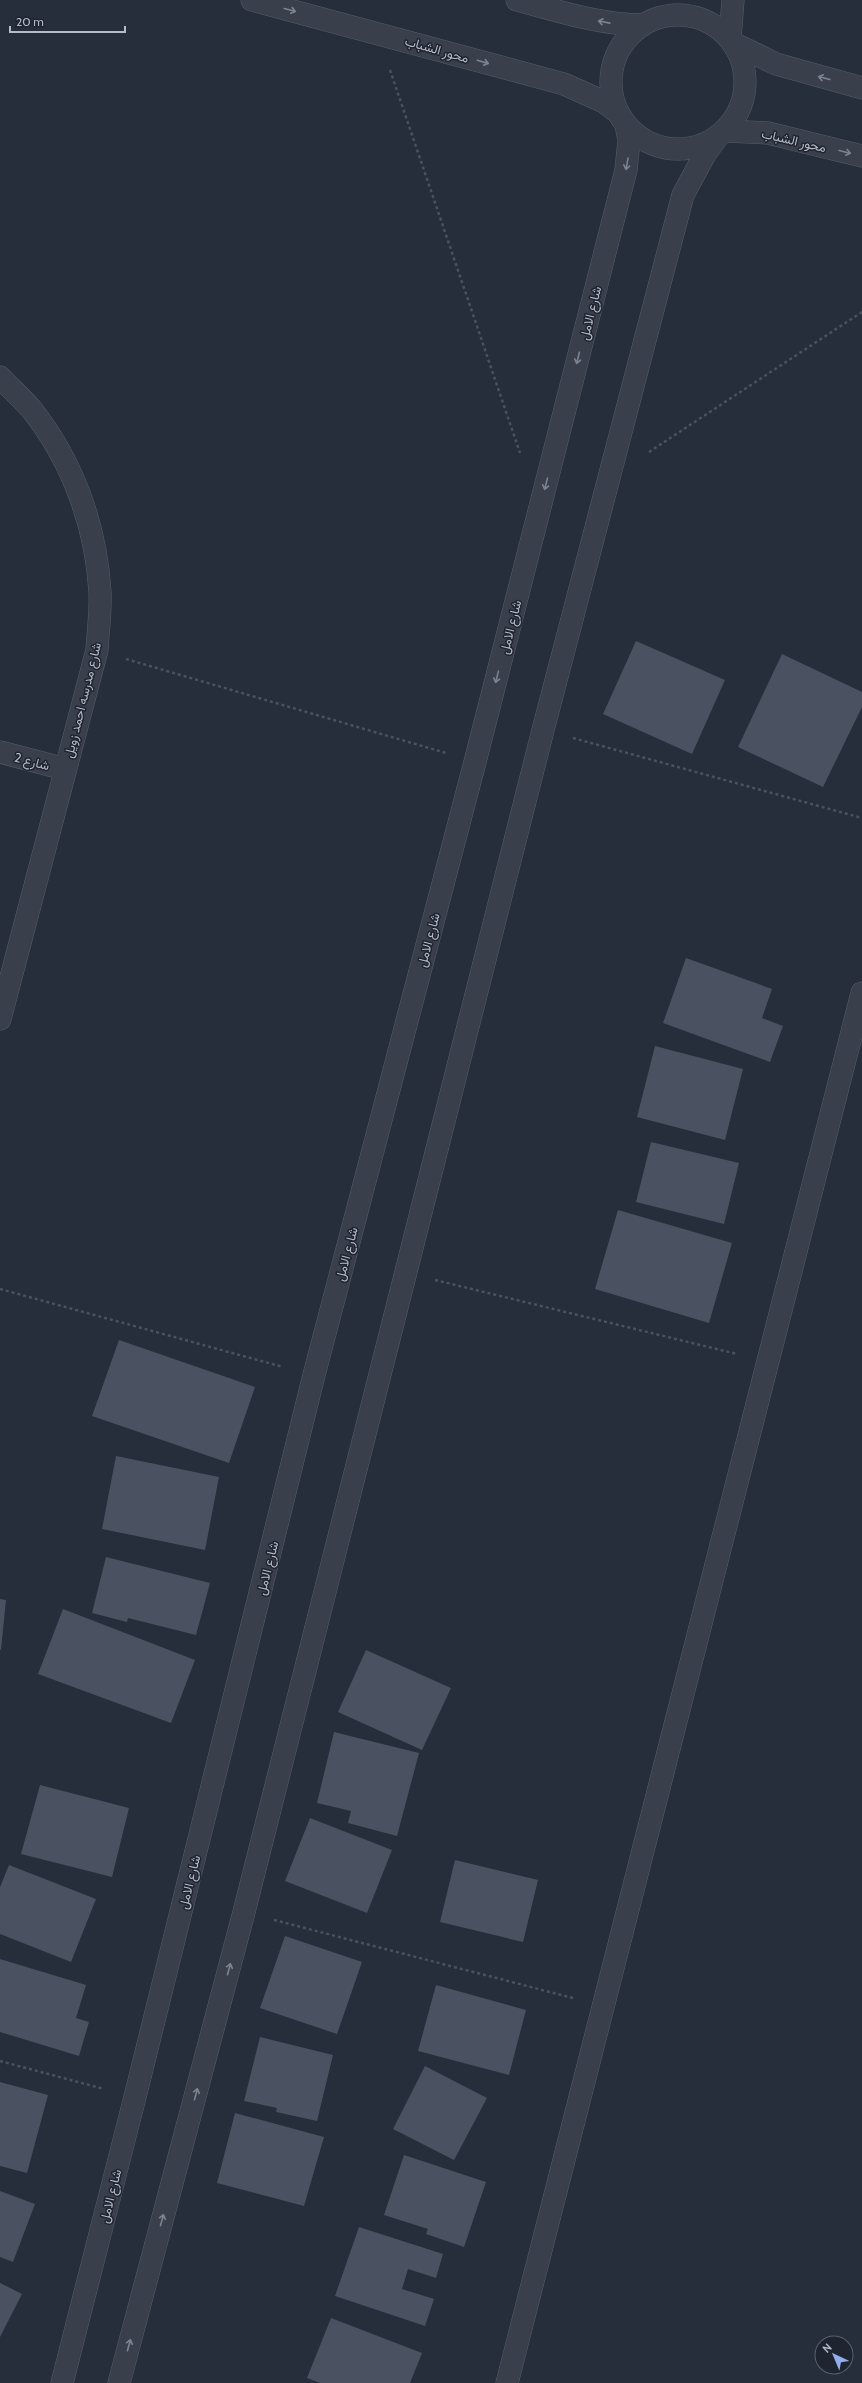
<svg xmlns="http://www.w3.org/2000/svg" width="862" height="2383" font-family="Cabin,Vazirmatn,sans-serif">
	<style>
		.building { fill: #4a5262 }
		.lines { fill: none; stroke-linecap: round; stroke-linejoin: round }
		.minor-casing { stroke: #585d6a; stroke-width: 23 }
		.path { stroke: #46555a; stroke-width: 2.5; stroke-dasharray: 3 3; stroke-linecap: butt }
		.minor { stroke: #3a3f4c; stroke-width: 22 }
		.oneway { stroke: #7e8390 }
		.labels { text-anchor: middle; stroke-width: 3; stroke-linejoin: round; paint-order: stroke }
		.street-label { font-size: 13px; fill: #b6bbc7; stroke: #1f2431 }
	</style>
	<rect width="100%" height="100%" fill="#262d3b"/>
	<path class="building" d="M 636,641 L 725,680 L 692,754 L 603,714 Z
		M 782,654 L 862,692 L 862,707 L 823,787 L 738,747 Z
		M 686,958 L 772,989 L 762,1018 L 783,1026 L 770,1062 L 663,1023 Z
		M 655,1046 L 743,1069 L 725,1140 L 637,1117 Z
		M 651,1142 L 739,1163 L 724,1224 L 636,1202 Z
		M 618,1210 L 732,1243 L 709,1323 L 595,1289 Z
		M 119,1340 L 255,1387 L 229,1463 L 92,1416 Z
		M 116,1456 L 219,1477 L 205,1550 L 102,1529 Z
		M 106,1557 L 210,1583 L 196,1635 L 128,1618 L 127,1622 L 92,1613 Z
		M 0,1599 L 6,1600 L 1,1650 L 0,1650 Z
		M 63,1609 L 195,1660 L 171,1723 L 38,1674 Z
		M 366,1650 L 451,1688 L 422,1750 L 338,1712 Z
		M 334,1732 L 419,1753 L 397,1836 L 348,1823 L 351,1811 L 317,1803 Z
		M 40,1785 L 129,1808 L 112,1877 L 21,1854 Z
		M 310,1818 L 392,1850 L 367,1913 L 285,1881 Z
		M 455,1860 L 538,1880 L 523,1942 L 440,1922 Z
		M 9,1865 L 96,1899 L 71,1962 L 0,1934 L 0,1887 Z
		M 285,1936 L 362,1962 L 337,2034 L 260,2008 Z
		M 0,1959 L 86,1985 L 76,2018 L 89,2022 L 79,2056 L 0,2032 Z
		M 436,1985 L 526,2010 L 509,2075 L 418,2051 Z
		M 260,2037 L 333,2055 L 317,2121 L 276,2112 L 277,2108 L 244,2101 Z
		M 425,2066 L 487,2098 L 454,2160 L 393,2129 Z
		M 0,2082 L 48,2095 L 27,2173 L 0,2166 Z
		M 235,2113 L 324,2137 L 304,2206 L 217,2183 Z
		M 404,2155 L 486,2182 L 464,2247 L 426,2234 L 428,2229 L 384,2215 Z
		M 0,2191 L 35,2204 L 13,2262 L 0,2257 Z
		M 359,2227 L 443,2254 L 436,2278 L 408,2269 L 402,2289 L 434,2299 L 425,2326 L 335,2296 Z
		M 0,2283 L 22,2294 L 0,2337 Z
		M 331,2318 L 422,2353 L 410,2383 L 320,2383 L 307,2378 Z"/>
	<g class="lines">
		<defs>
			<path id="minor" d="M 252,0 L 564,84 L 604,102 L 617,112
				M 517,0 C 558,11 600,25 643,25
				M611 82a67 67 0 1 1 134 0a67 67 0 1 1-134 0Z
				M 730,39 L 733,0
				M 733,43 L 776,64 L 862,88
				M 724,131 L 768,133 L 862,156
				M 0,377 C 10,388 22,398 32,410 C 73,462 96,526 100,592 C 101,611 98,631 97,650 L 0,1019
				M 0,752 L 65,769
				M 62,2383 L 135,2097 L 314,1375 L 475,762 L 626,170 L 629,140 L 626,125
				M 119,2383 L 244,1912 L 543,730 L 683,195 L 705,154 L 718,136
				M 507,2383 L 862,993"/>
		</defs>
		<use href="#minor" class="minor-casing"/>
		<path class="path" d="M 390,70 L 520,453
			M 649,452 L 862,312
			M 126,659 L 446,753
			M 573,738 L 862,818
			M 435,1280 L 737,1354
			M 0,1289 L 283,1367
			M 274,1920 L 573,1998
			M 0,2061 L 104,2089"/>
		<use href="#minor" class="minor"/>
	</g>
	<defs><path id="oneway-shaft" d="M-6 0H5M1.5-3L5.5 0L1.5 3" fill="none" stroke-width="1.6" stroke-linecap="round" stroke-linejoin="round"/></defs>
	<g class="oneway">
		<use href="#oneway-shaft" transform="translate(290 10) rotate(15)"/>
		<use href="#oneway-shaft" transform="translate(604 22) rotate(-169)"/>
		<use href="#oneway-shaft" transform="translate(483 62) rotate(16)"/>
		<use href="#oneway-shaft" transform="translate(824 78) rotate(-166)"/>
		<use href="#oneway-shaft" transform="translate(845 152) rotate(14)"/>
		<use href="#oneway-shaft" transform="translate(627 164) rotate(100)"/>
		<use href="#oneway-shaft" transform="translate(578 358) rotate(104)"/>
		<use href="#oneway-shaft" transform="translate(546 484) rotate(104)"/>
		<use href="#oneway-shaft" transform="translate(497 677) rotate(104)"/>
		<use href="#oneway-shaft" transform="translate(229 1969) rotate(-75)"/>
		<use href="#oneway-shaft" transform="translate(196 2094) rotate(-75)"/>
		<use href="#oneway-shaft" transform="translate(162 2220) rotate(-75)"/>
		<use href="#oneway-shaft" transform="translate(129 2345) rotate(-75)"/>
	</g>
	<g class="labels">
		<g class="street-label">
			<text transform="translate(437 49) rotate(16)" y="5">محور الشباب</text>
			<text transform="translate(794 140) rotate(13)" y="5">محور الشباب</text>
			<text transform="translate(590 313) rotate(-76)" y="5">شارع الامل</text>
			<text transform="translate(510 627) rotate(-76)" y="5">شارع الامل</text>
			<text transform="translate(82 700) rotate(-76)" y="5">شارع مدرسه احمد زويل</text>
			<text transform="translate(32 761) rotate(15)" y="5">شارع 2</text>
			<text transform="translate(428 940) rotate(-75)" y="5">شارع الامل</text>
			<text transform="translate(346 1254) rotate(-75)" y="5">شارع الامل</text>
			<text transform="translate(267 1568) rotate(-76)" y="5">شارع الامل</text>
			<text transform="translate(189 1882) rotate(-76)" y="5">شارع الامل</text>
			<text transform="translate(110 2196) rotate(-76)" y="5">شارع الامل</text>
		</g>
	</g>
	<g transform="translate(834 2355) rotate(316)"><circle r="19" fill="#1f2431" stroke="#5b606d"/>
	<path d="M0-3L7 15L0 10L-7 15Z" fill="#94adee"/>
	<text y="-6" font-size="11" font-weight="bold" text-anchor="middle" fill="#b6bbc7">N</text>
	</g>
	<path d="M10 26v6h115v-6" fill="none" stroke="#b6bbc7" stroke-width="2"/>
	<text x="16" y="26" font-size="12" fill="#b6bbc7" stroke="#1f2431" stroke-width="3" paint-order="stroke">20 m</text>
</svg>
